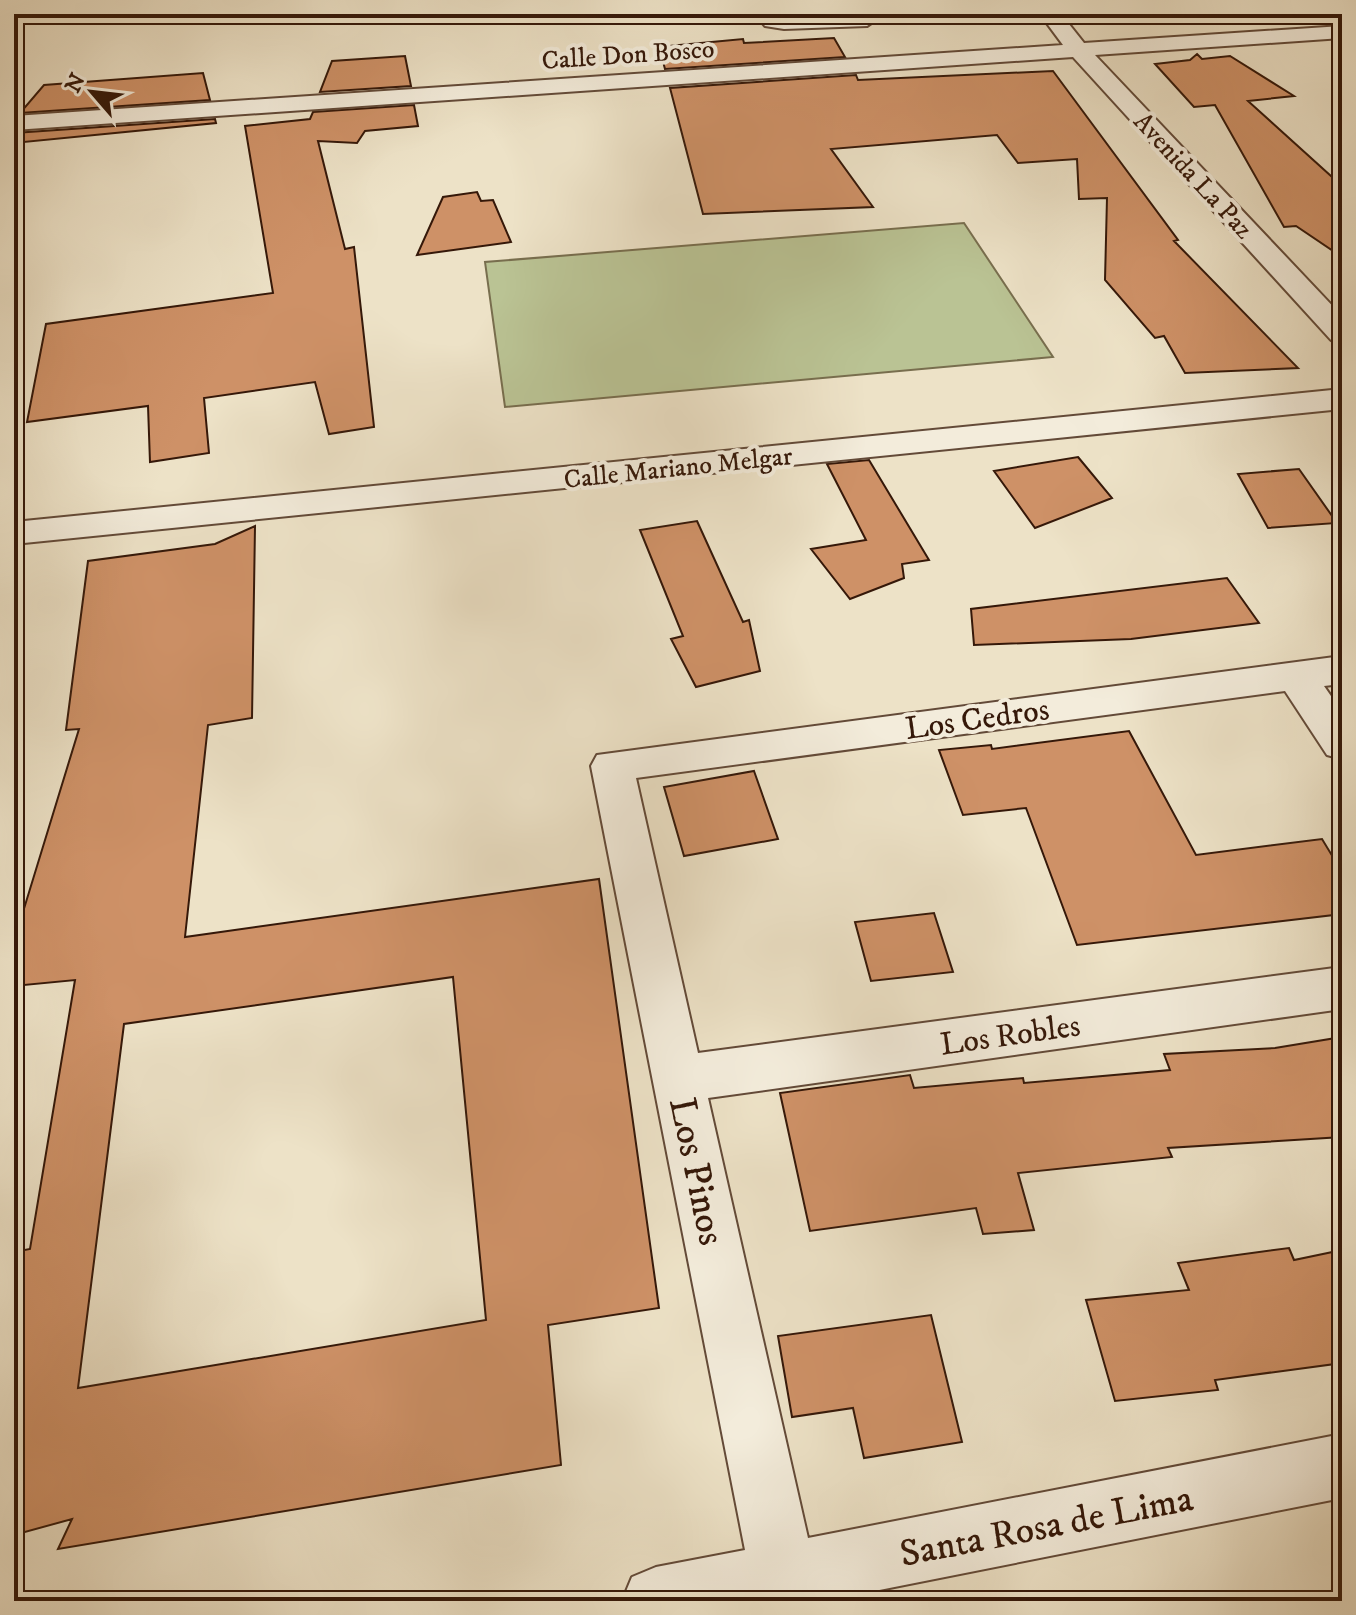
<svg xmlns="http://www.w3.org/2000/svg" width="1356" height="1615" font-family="'IM FELL DW Pica',serif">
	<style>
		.green { fill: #bac394; stroke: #786e4e; stroke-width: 2 }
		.building { fill: #ce9167; stroke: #351809; stroke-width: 2; fill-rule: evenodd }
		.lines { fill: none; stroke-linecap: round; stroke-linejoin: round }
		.minor-casing { stroke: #634a38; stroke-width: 4 }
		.minor { fill: #f3ecdb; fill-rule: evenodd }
		.labels { text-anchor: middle; stroke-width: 8; stroke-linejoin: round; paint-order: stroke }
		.far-street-label { font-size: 26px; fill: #351809; stroke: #f3ecdb }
		.street-label { font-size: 32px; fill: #351809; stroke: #f3ecdb }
		.near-street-label { font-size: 38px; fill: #351809; stroke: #f3ecdb }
	</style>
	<rect width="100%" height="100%" fill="#ede2c7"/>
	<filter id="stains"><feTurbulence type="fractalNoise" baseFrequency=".0025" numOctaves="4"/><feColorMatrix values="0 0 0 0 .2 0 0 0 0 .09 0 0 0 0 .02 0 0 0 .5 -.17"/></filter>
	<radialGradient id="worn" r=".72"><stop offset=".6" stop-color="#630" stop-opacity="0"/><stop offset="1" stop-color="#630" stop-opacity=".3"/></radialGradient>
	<path class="green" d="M 964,223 L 1053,357 L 505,407 L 485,262 Z"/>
	<path class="building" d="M 834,38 L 845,57 L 665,69 L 659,47 L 743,39 L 744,43 Z
		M 1197,54 L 1202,59 L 1230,56 L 1294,96 L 1248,101 L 1342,186 L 1342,257 L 1296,226 L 1284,227 L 1215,105 L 1194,107 L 1155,64 L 1190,60 Z
		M 405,56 L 411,86 L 320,92 L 332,61 Z
		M 1053,71 L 1178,240 L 1174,241 L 1298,368 L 1185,373 L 1164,336 L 1155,338 L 1105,280 L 1107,198 L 1079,199 L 1077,159 L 1018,163 L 997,135 L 831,149 L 873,207 L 703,214 L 670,88 L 856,75 L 858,80 Z
		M 203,73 L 210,100 L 20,113 L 44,85 Z
		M 414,105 L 418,126 L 365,131 L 357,143 L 318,141 L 345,249 L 354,247 L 374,427 L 329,434 L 315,382 L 204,398 L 209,453 L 150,462 L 148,406 L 27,422 L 46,324 L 273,293 L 245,126 L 310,119 L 313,112 Z
		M 215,119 L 216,123 L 14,143 L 14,133 Z
		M 477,192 L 481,201 L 493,200 L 511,242 L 417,255 L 443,197 Z
		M 1078,457 L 1112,498 L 1035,528 L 994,471 Z
		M 869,460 L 929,560 L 902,564 L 904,578 L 850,599 L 811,549 L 866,540 L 827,464 Z
		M 1299,469 L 1337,523 L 1268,528 L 1238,474 Z
		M 697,521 L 743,622 L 749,620 L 760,671 L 696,687 L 671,639 L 683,636 L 640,530 Z
		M 255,526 L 252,718 L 208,725 L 185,937 L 599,879 L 659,1308 L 548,1325 L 561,1465 L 58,1549 L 72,1519 L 14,1535 L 14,1252 L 30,1249 L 75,980 L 14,986 L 14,926 L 19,925 L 79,729 L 66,730 L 88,561 L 215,544 ZM 453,977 L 486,1320 L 78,1388 L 124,1024 Z
		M 1227,578 L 1259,623 L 1131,639 L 974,645 L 971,609 Z
		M 1129,731 L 1196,855 L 1322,839 L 1342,872 L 1342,914 L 1077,945 L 1026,808 L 963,815 L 939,750 L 991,745 L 992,749 Z
		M 754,771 L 778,839 L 684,856 L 664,787 Z
		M 934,913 L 953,972 L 871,981 L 855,922 Z
		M 1342,1037 L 1342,1137 L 1168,1148 L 1172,1157 L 1018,1173 L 1034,1230 L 983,1234 L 976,1208 L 810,1231 L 780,1093 L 910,1075 L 914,1088 L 1023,1078 L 1024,1083 L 1170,1070 L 1164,1054 L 1275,1048 Z
		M 1289,1248 L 1294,1260 L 1342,1250 L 1342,1363 L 1215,1380 L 1218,1390 L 1115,1401 L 1086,1300 L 1189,1290 L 1178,1263 Z
		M 931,1315 L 962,1442 L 864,1458 L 853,1408 L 792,1417 L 778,1336 Z"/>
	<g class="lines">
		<defs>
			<path id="minor" d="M 509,14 L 617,14 L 607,20 L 532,23 L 512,18 Z
				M 755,14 L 884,14 L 867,26 L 784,29 L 765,26 Z
				M 1040,14 L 1061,14 L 1084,43 L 1342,26 L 1342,38 L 1095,55 L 1342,316 L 1342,343 L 1331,340 L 1073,57 L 14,130 L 14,116 L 1063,45 Z
				M 1342,389 L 1342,409 L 14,544 L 14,522 Z
				M 1342,656 L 1342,684 L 1324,686 L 1342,712 L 1342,759 L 1327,755 L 1285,691 L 636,778 L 698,1053 L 1342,967 L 1342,1009 L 708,1098 L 808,1538 L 1342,1434 L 1342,1498 L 824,1601 L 622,1601 L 632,1577 L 656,1567 L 745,1550 L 591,766 L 597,755 Z"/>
		</defs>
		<use href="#minor" class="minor-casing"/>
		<use href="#minor" class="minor"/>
	</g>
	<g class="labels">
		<g class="far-street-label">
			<text transform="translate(628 54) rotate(-4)" y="9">Calle Don Bosco</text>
			<text transform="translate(1194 175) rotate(47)" y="9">Avenida La Paz</text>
			<text transform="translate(678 467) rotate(-6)" y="9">Calle Mariano Melgar</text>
		</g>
		<g class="street-label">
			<text transform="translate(977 718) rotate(-8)" y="11">Los Cedros</text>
			<text transform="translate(1010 1034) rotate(-8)" y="11">Los Robles</text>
		</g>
		<g class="near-street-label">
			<text transform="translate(698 1171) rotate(78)" y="13">Los Pinos</text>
			<text transform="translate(1046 1525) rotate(-11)" y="13">Santa Rosa de Lima</text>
		</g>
	</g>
	<rect width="1356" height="1615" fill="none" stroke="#ede2c7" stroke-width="48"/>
	<rect x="16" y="16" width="1324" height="1583" fill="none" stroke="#351809" stroke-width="4"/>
	<rect x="24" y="24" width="1308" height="1567" fill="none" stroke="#351809" stroke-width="2"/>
	<g transform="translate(92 92) rotate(298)" stroke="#f3ecdb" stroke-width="6" paint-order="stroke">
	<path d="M0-6L14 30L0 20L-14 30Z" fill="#351809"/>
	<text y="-12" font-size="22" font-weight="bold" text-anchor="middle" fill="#351809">N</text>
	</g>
	<rect width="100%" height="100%" filter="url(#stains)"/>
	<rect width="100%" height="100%" fill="url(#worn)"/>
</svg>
